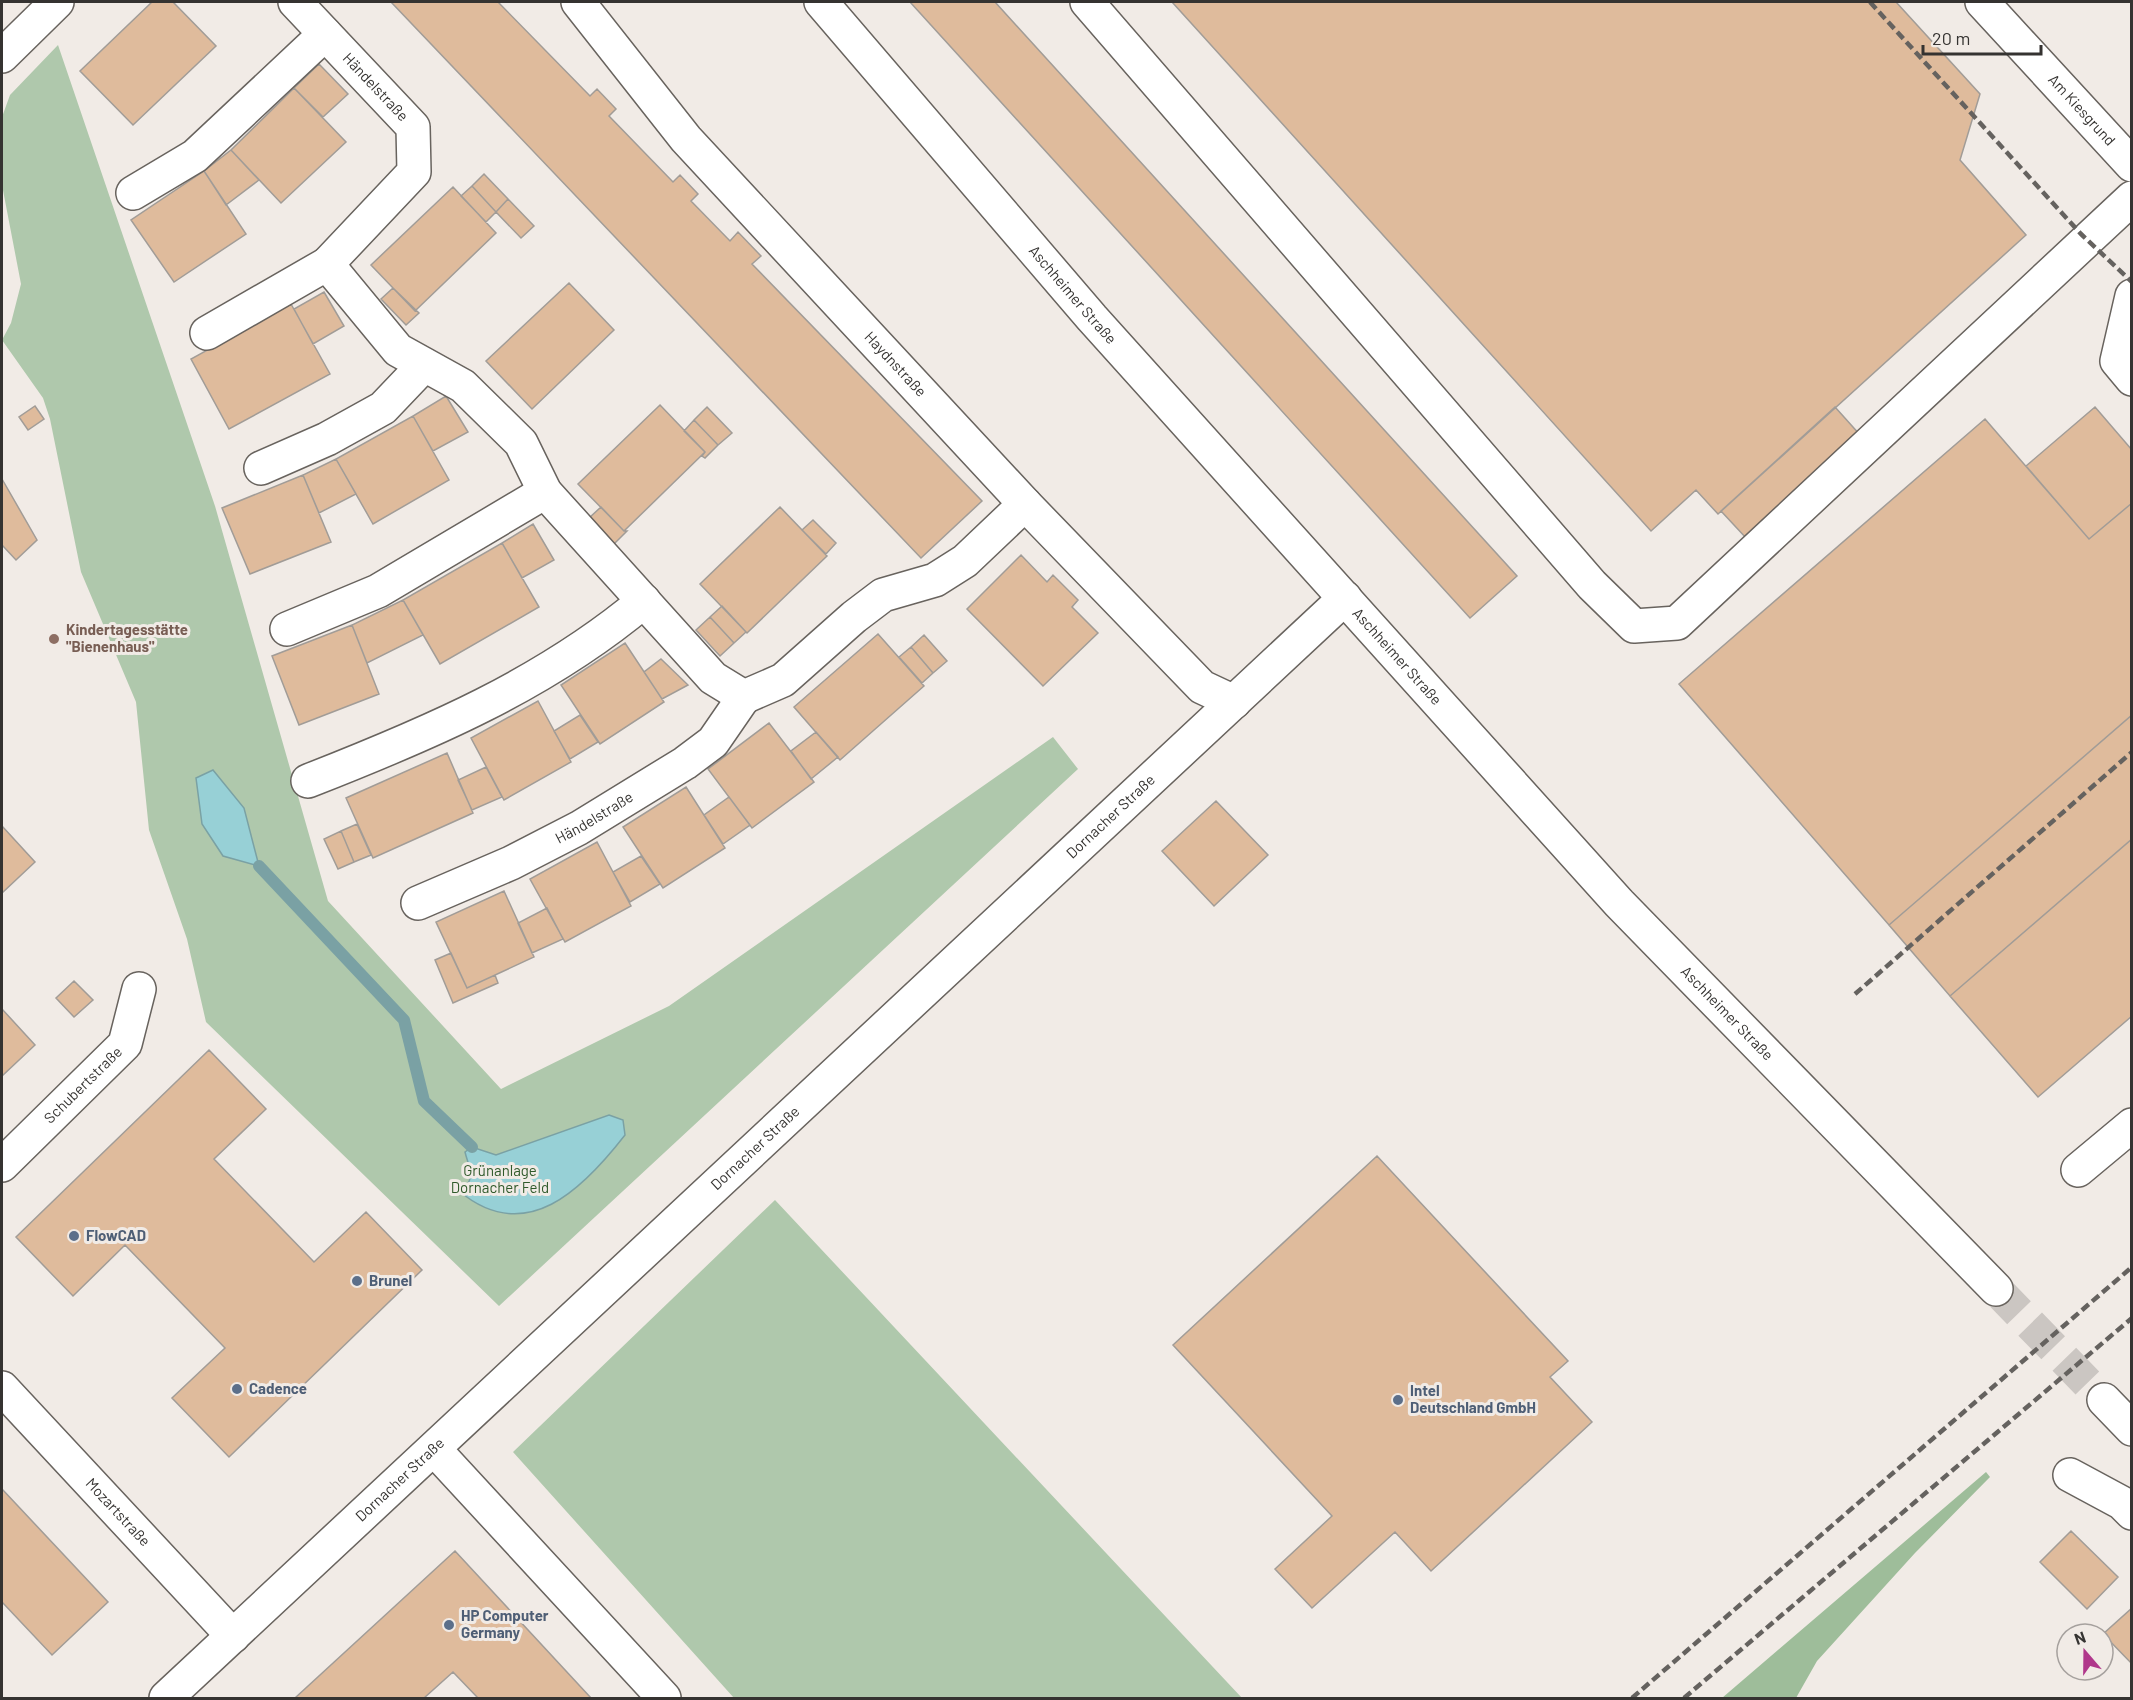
<svg xmlns="http://www.w3.org/2000/svg" width="2133" height="1700" font-family="Barlow,sans-serif">
	<style>
		.green { fill: #afc8ac }
		.forest { fill: #9ebd9a }
		.water { fill: #97d0d6; stroke: #7aa1a4; stroke-width: 1.5 }
		.lines { fill: none; stroke-linecap: round; stroke-linejoin: round }
		.stream { stroke: #7aa1a4; stroke-width: 12 }
		.building { fill: #dfbb9c; stroke: #a19c97; stroke-width: 1.5 }
		.major-tunnel { stroke: #cbc6c2; stroke-width: 33; stroke-dasharray: 33 16; stroke-linecap: butt }
		.minor-casing { stroke: #68635e; stroke-width: 36 }
		.major-casing { stroke: #68635e; stroke-width: 36 }
		.minor { stroke: #fff; stroke-width: 33 }
		.major { stroke: #fff; stroke-width: 33 }
		.rail { stroke: #65625f; stroke-width: 4.5; stroke-dasharray: 9 4.5; stroke-linecap: butt }
		.education-dot { fill: #8d6e63; stroke: #f1ebe6; stroke-width: 2 }
		.service-dot { fill: #5c6f8a; stroke: #f1ebe6; stroke-width: 2 }
		.labels { text-anchor: middle; stroke-width: 6; stroke-linejoin: round; paint-order: stroke }
		.street-label { font-size: 15px; fill: #353331; stroke: #f1ebe6 }
		.education-label { font-size: 15px; font-weight: bold; fill: #785e54; stroke: #f1ebe6; text-anchor: start }
		.park-label { font-size: 15px; fill: #305a2b; stroke: #f1ebe6 }
		.service-label { font-size: 15px; font-weight: bold; fill: #4e5e75; stroke: #f1ebe6; text-anchor: start }
	</style>
	<rect width="100%" height="100%" fill="#f1ebe6"/>
	<path class="green" d="M 58,45 L 215,506 L 328,901 L 501,1089 L 669,1006 L 1053,737 L 1078,769 L 499,1306 L 206,1022 L 187,939 L 149,830 L 136,702 L 81,572 L 50,419 L 43,398 L 2,340 L 11,323 L 21,284 L 2,185 L 2,117 L 10,95 Z
		M 775,1200 L 1242,1698 L 734,1698 L 513,1452 Z"/>
	<path class="forest" d="M 1986,1472 L 1990,1477 L 1915,1553 L 1817,1661 L 1796,1698 L 1722,1698 Z"/>
	<path class="water" d="M 213,770 L 244,808 L 259,866 L 223,856 L 202,824 L 196,778 Z
		M 609,1115 L 623,1120 L 625,1135 C 583,1189 526,1247 459,1191 C 478,1179 469,1169 465,1152 L 472,1147 L 496,1155 Z"/>
	<g class="lines">
		<path class="stream" d="M 259,866 L 404,1020 L 424,1101 L 472,1147"/>
	</g>
	<path class="building" d="M 152,2 L 173,2 L 216,46 L 133,125 L 80,71 Z
		M 391,2 L 498,2 L 590,96 L 597,89 L 616,109 L 609,116 L 673,182 L 680,175 L 698,194 L 691,201 L 730,241 L 738,232 L 761,256 L 752,264 L 982,501 L 921,558 Z
		M 910,2 L 995,2 L 1517,576 L 1470,618 Z
		M 1172,2 L 1896,2 L 1980,94 L 1960,160 L 2026,235 L 1718,514 L 1696,490 L 1651,531 Z
		M 319,64 L 348,94 L 323,117 L 294,88 Z
		M 294,88 L 346,142 L 281,203 L 231,150 Z
		M 231,150 L 259,180 L 226,205 L 204,171 Z
		M 204,171 L 246,234 L 174,282 L 131,220 Z
		M 484,174 L 508,199 L 496,212 L 472,186 Z
		M 472,186 L 496,212 L 486,222 L 461,196 Z
		M 453,187 L 496,233 L 415,311 L 371,265 Z
		M 508,199 L 534,226 L 521,238 L 496,212 Z
		M 569,283 L 614,330 L 532,409 L 486,361 Z
		M 393,288 L 419,313 L 406,325 L 381,299 Z
		M 324,292 L 344,326 L 313,344 L 294,309 Z
		M 291,304 L 330,374 L 229,429 L 191,359 Z
		M 446,396 L 468,432 L 433,451 L 413,416 Z
		M 660,405 L 705,452 L 624,531 L 578,484 Z
		M 35,406 L 44,419 L 28,430 L 19,417 Z
		M 707,407 L 732,433 L 718,445 L 694,420 Z
		M 1835,407 L 1861,436 L 1747,539 L 1721,511 Z
		M 2095,407 L 2132,450 L 2132,503 L 2089,539 L 2026,466 Z
		M 413,416 L 449,480 L 373,524 L 336,459 Z
		M 1985,419 L 2089,539 L 2132,503 L 2132,715 L 1889,925 L 1679,684 Z
		M 694,420 L 718,445 L 705,458 L 702,456 L 705,452 L 684,431 Z
		M 336,459 L 356,494 L 319,513 L 303,475 Z
		M 303,475 L 331,542 L 250,574 L 222,508 Z
		M 2,479 L 37,540 L 16,560 L 2,545 Z
		M 601,507 L 624,531 L 627,531 L 614,544 L 589,518 Z
		M 780,507 L 827,556 L 747,633 L 700,584 Z
		M 813,520 L 836,543 L 826,554 L 802,530 Z
		M 533,524 L 554,560 L 522,578 L 502,543 Z
		M 502,543 L 539,607 L 440,664 L 403,600 Z
		M 1021,555 L 1047,582 L 1053,575 L 1078,600 L 1072,607 L 1098,633 L 1043,686 L 967,609 Z
		M 403,600 L 423,635 L 367,663 L 352,625 Z
		M 722,606 L 746,632 L 734,643 L 710,617 Z
		M 710,617 L 734,643 L 720,656 L 696,630 Z
		M 352,625 L 379,694 L 299,725 L 272,656 Z
		M 878,634 L 924,686 L 840,760 L 794,707 Z
		M 924,635 L 947,661 L 933,673 L 911,647 Z
		M 625,643 L 664,702 L 600,744 L 561,685 Z
		M 911,647 L 933,673 L 922,683 L 899,657 Z
		M 661,659 L 688,685 L 662,699 L 644,672 Z
		M 538,701 L 571,762 L 504,800 L 471,738 Z
		M 580,715 L 598,742 L 570,759 L 554,731 Z
		M 2132,715 L 2132,839 L 1950,996 L 1889,925 Z
		M 769,723 L 814,782 L 752,828 L 708,769 Z
		M 816,732 L 838,757 L 811,779 L 791,751 Z
		M 447,753 L 473,813 L 373,858 L 346,798 Z
		M 486,767 L 502,797 L 472,810 L 458,780 Z
		M 686,787 L 725,848 L 663,888 L 623,827 Z
		M 729,797 L 750,825 L 723,844 L 704,815 Z
		M 1216,801 L 1268,855 L 1214,906 L 1162,851 Z
		M 357,824 L 371,855 L 354,862 L 341,831 Z
		M 2,826 L 35,862 L 2,893 Z
		M 341,831 L 354,862 L 338,869 L 324,839 Z
		M 2132,839 L 2132,1016 L 2038,1097 L 1950,996 Z
		M 597,842 L 631,906 L 565,942 L 530,879 Z
		M 641,856 L 660,884 L 630,902 L 613,872 Z
		M 504,891 L 534,957 L 467,988 L 436,922 Z
		M 547,908 L 563,939 L 532,953 L 518,923 Z
		M 451,953 L 467,988 L 495,975 L 498,983 L 453,1003 L 435,960 Z
		M 74,981 L 93,1000 L 74,1017 L 56,998 Z
		M 2,1009 L 35,1045 L 2,1076 Z
		M 209,1050 L 266,1109 L 214,1159 L 314,1262 L 366,1212 L 422,1270 L 229,1457 L 172,1398 L 225,1348 L 125,1245 L 73,1296 L 16,1237 Z
		M 1377,1156 L 1568,1361 L 1550,1377 L 1592,1422 L 1431,1571 L 1395,1532 L 1312,1608 L 1275,1569 L 1332,1516 L 1173,1345 Z
		M 2,1489 L 108,1602 L 52,1655 L 2,1602 Z
		M 2071,1531 L 2118,1577 L 2087,1609 L 2040,1562 Z
		M 455,1551 L 591,1698 L 478,1698 L 453,1672 L 424,1698 L 295,1698 Z
		M 2132,1608 L 2132,1664 L 2103,1634 Z"/>
	<g class="lines">
		<path class="major-tunnel" d="M 1996,1289 L 2104,1400"/>
		<defs>
			<g id="minor">
				<path id="s1" d="M 295,2 L 413,127 L 414,172 L 327,264 L 398,350 L 463,386 L 521,443 L 545,492 L 713,678 L 744,697 L 783,680 L 854,617 L 883,595 L 935,580 L 965,561 L 1025,504"/>
				<path id="s2" d="M 578,2 L 686,139 L 1025,504 L 1202,687 L 1234,702"/>
				<path d="M 1087,2 L 1592,585 L 1634,626 L 1677,623 L 2132,198"/>
				<path id="s3" d="M 1982,2 L 2132,165"/>
				<path d="M 2,56 L 57,2"/>
				<path d="M 133,193 L 195,156 L 325,34"/>
				<path d="M 2132,296 L 2117,361 L 2132,379"/>
				<path d="M 207,333 L 327,264"/>
				<path d="M 261,468 L 327,439 L 383,408 L 424,365"/>
				<path d="M 287,629 L 378,591 L 545,492"/>
				<path d="M 308,781 C 428,734 544,685 644,601"/>
				<path id="s4" d="M 418,903 L 511,863 L 579,828 L 685,763 L 713,742 L 744,697"/>
				<path id="s5" d="M 2,1165 L 125,1044 L 139,989"/>
				<path d="M 2078,1170 L 2132,1125"/>
				<path id="s6" d="M 2,1388 L 233,1636"/>
				<path d="M 434,1449 L 664,1698"/>
				<path d="M 2070,1475 L 2122,1503 L 2132,1513"/>
				<path id="s7" d="M 166,1698 L 1345,598"/>
			</g>
			<g id="major">
				<path id="s8" d="M 821,2 L 1092,318 L 1619,903 L 1996,1289"/>
				<path d="M 2104,1400 L 2132,1429"/>
			</g>
		</defs>
		<use href="#minor" class="minor-casing"/>
		<use href="#major" class="major-casing"/>
		<use href="#minor" class="minor"/>
		<use href="#major" class="major"/>
		<path class="rail" d="M 1870,2 L 2081,234 L 2132,282
			M 1855,994 L 2132,752
			M 1632,1698 L 2132,1267
			M 1684,1698 L 2132,1318"/>
	</g>
	<circle class="education-dot" cx="54" cy="639" r="6"/>
	<g class="service-dot">
		<circle cx="74" cy="1236" r="6"/>
		<circle cx="357" cy="1281" r="6"/>
		<circle cx="237" cy="1389" r="6"/>
		<circle cx="1398" cy="1400" r="6"/>
		<circle cx="449" cy="1625" r="6"/>
	</g>
	<g class="labels">
		<g class="street-label">
			<text dy="5" stroke="none"><textPath href="#s1" startOffset="117">Händelstraße</textPath></text>
			<text dy="5" stroke="none"><textPath href="#s3" startOffset="147">Am Kiesgrund</textPath></text>
			<text dy="5" stroke="none"><textPath href="#s8" startOffset="386">Aschheimer Straße</textPath></text>
			<text dy="5" stroke="none"><textPath href="#s2" startOffset="482">Haydnstraße</textPath></text>
			<text dy="5" stroke="none"><textPath href="#s8" startOffset="872">Aschheimer Straße</textPath></text>
			<text dy="5" stroke="none"><textPath href="#s4" startOffset="196">Händelstraße</textPath></text>
			<text dy="5" stroke="none"><textPath href="#s7" startOffset="1292">Dornacher Straße</textPath></text>
			<text dy="5" stroke="none"><textPath href="#s8" startOffset="1358">Aschheimer Straße</textPath></text>
			<text dy="5" stroke="none"><textPath href="#s5" startOffset="114">Schubertstraße</textPath></text>
			<text dy="5" stroke="none"><textPath href="#s7" startOffset="806">Dornacher Straße</textPath></text>
			<text dy="5" stroke="none"><textPath href="#s7" startOffset="320">Dornacher Straße</textPath></text>
			<text dy="5" stroke="none"><textPath href="#s6" startOffset="170">Mozartstraße</textPath></text>
		</g>
		<g class="education-label">
			<text x="66" y="635">Kindertagesstätte<tspan x="66" dy="17">"Bienenhaus"</tspan></text>
		</g>
		<g class="park-label">
			<text x="500" y="1176">Grünanlage<tspan x="500" dy="17">Dornacher Feld</tspan></text>
		</g>
		<g class="service-label">
			<text x="86" y="1241">FlowCAD</text>
			<text x="369" y="1286">Brunel</text>
			<text x="249" y="1394">Cadence</text>
			<text x="1410" y="1396">Intel<tspan x="1410" dy="17">Deutschland GmbH</tspan></text>
			<text x="461" y="1621">HP Computer<tspan x="461" dy="17">Germany</tspan></text>
		</g>
	</g>
	<rect width="2133" height="1700" fill="none" stroke="#353331" stroke-width="6"/>
	<g transform="translate(2085 1652) rotate(340)"><circle r="28" fill="#f1ebe6" stroke="#a6a19e" stroke-width="1.5"/>
	<path d="M0-4.5L10 22L0 15L-10 22Z" fill="#b0378b"/>
	<text y="-9" font-size="16" font-weight="bold" text-anchor="middle" fill="#353331">N</text>
	</g>
	<path d="M1923 45v9h118v-9" fill="none" stroke="#353331" stroke-width="3"/>
	<text x="1932" y="45" font-size="18" fill="#353331" stroke="#f1ebe6" stroke-width="4.5" paint-order="stroke">20 m</text>
</svg>
